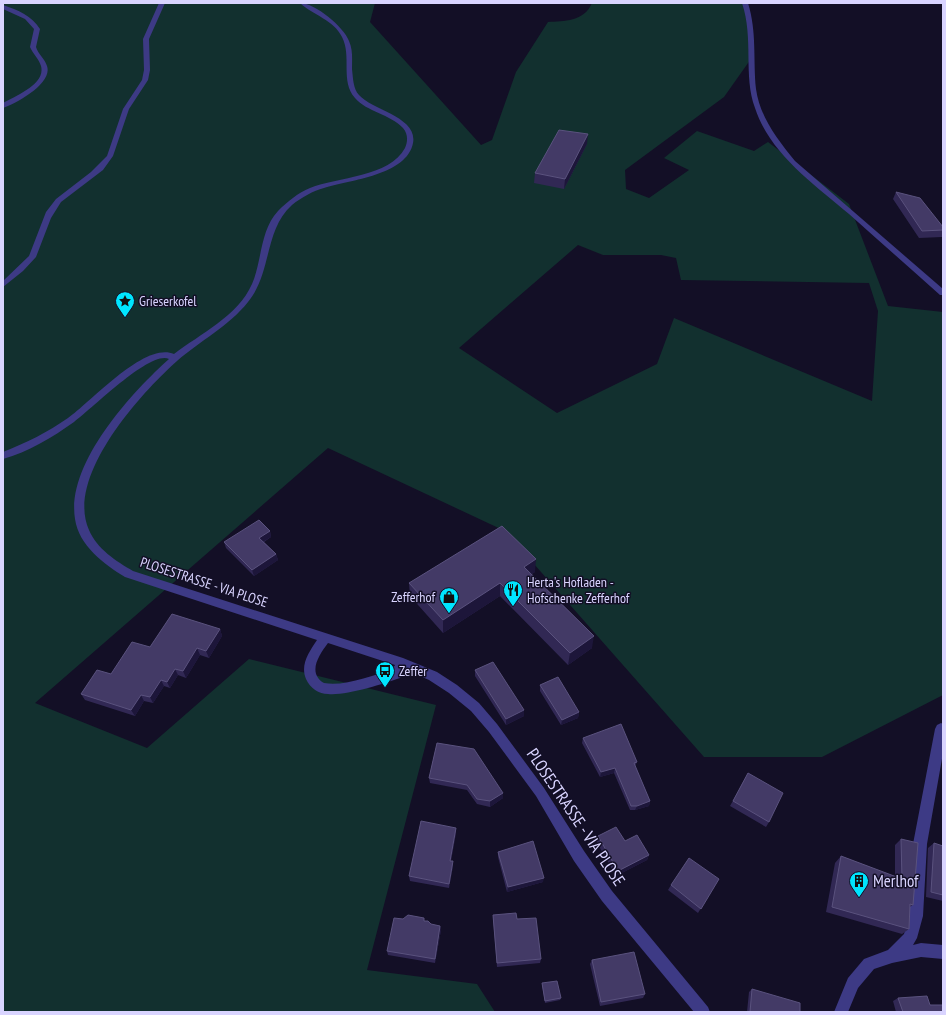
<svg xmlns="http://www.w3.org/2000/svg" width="946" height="1015" font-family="'PT Sans Narrow',sans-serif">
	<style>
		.green { fill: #12302f; fill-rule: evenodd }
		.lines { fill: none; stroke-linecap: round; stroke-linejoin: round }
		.minor { fill: #3d3a85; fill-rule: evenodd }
		.wall { fill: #312854 }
		.shaded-wall { fill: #1d163a }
		.building { fill: #433a66; stroke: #5a527e }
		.labels { text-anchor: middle; stroke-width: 3; stroke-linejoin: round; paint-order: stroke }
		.poi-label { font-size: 14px; fill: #d9d4ff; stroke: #130f26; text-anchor: start }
		.street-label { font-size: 14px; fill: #d9d4ff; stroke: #130f26 }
		.near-street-label { font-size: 17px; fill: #d9d4ff; stroke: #130f26 }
		.near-poi-label { font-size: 17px; fill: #d9d4ff; stroke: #130f26; text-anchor: start }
	</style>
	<rect width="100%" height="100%" fill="#130f26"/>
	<path class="green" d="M 3,3 L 375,3 L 370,22 L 481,145 L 492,140 L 516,72 L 548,22 C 564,21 584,22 592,3 L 748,3 L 746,4 L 753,56 L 724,97 L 625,170 L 626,189 L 649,198 L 689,170 L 664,158 L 697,131 L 754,151 L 768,142 L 849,204 L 888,306 L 943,312 L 943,695 L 822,757 L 704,757 L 505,531 L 328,448 L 35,703 L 147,748 L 249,659 L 436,705 L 367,970 L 477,984 L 495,1012 L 3,1012 ZM 578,245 L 603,255 L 661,255 L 676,258 L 681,280 L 869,283 L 878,311 L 872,401 L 674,318 L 657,364 L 557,413 L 459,348 Z"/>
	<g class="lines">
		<path class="minor" d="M 159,3 L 165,3 L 149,39 L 150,70 L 148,80 L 129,109 L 113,156 L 103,170 L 61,202 L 51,218 L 36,257 L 23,271 L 3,287 L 3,281 L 29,256 L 46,212 L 56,199 L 91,172 L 107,156 L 123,109 L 142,80 L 144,70 L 143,39 Z
			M 300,3 C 315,3 344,27 349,41 C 353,50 352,59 352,69 C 353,77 353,89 359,95 C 372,110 418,117 413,143 C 407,175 350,180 324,188 C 313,191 302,197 292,205 C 264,230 272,273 248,302 C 229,326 200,341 177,361 C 140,394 65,477 89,530 C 97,549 116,561 133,571 L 403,658 L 437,672 L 457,685 L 479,703 L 497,724 L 544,788 L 584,851 L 612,891 L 708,1007 L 710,1012 L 694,1012 L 602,901 L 574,861 L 536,796 L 489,732 L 471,711 L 449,693 L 429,680 L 405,669 L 400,678 C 383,684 345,696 328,694 C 319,694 310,688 306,679 C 300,665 309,652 317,640 L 125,577 C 104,564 79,546 75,519 C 66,464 131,393 169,359 C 150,350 91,410 74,422 C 53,437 28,452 3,459 L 3,452 C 26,443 48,432 68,418 C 92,401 145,341 174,354 C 200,334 238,316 252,284 C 262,261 260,230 278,211 C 288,201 298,193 310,188 C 337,177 390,177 405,148 C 408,141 408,134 403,128 C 390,114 367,112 355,98 C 340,81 352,56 342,37 C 334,20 313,15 300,3 ZM 328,643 L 395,665 L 392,670 C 373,675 344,687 324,683 C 307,673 319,655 328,643 Z
			M 742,3 L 748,3 C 757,32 753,59 756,89 C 760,117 777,139 795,161 L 943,289 L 943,295 L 940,295 C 910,268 879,241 849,214 C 814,184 770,154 755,108 C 743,75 754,39 742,3 Z
			M 3,5 C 18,10 32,16 40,29 L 36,47 C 38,54 45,59 47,66 C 53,83 17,103 3,108 L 3,103 C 15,96 46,84 41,66 C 39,59 33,54 30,47 L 34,29 L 25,19 L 3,9 Z
			M 941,723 L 943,724 L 943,753 L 927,844 L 923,916 L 917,938 L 913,945 L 921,943 L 943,945 L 943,959 L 921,957 L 892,963 L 874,969 L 858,988 L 848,1012 L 834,1012 L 848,978 L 864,959 L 888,950 L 904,934 L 909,916 L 913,844 L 935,729 L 937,725 Z"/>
	</g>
	<path class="wall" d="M 587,144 L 564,189 L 534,183 L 535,173 Z
		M 896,192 L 943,227 L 943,233 L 942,237 L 919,238 L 893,199 Z
		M 270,531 L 271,537 L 264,542 L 276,554 L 278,560 L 254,576 L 226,548 L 224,542 Z
		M 535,572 L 532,574 L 592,648 L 568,665 L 500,596 L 443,633 L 410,596 L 409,583 Z
		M 220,629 L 222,636 L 209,658 L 200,655 L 186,678 L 178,675 L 170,688 L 164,686 L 153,703 L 144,701 L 135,716 L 85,700 L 81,694 L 111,674 L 150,647 Z
		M 475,670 L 524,716 L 506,725 L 475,676 Z
		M 540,685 L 579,712 L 578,718 L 561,725 L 540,691 Z
		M 583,738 L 637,762 L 635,766 L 650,801 L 649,806 L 635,810 L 630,810 L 614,773 L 600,777 L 582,743 Z
		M 437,743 L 503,793 L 503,798 L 490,807 L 477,804 L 467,790 L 430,783 L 429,778 Z
		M 748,773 L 769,822 L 766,827 L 730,806 Z
		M 456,828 L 456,833 L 451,861 L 453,866 L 449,888 L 410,881 L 409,876 Z
		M 598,836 L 625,841 L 649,855 L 647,860 L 616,876 L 596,841 Z
		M 901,839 L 913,905 L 910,907 L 909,929 L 902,934 L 826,912 L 835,863 L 841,856 L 895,877 L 895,845 Z
		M 934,843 L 943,846 L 943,901 L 926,897 L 928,848 Z
		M 498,852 L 543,882 L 507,892 L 498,857 Z
		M 719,879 L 698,913 L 668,890 L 671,885 Z
		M 493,915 L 517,919 L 541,959 L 540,963 L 497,967 L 493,919 Z
		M 403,919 L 424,921 L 431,924 L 440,926 L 441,930 L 435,963 L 388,955 L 387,951 Z
		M 592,960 L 645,994 L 643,998 L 600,1006 L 590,964 Z
		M 542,983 L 561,998 L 560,1000 L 545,1003 L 542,985 Z
		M 752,989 L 800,1012 L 747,1012 L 749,992 Z
		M 898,998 L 930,1005 L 943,1012 L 896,1012 L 893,1001 Z"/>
	<path class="shaded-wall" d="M 588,134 L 587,144 L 564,189 L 565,179 Z
		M 270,531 L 271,537 L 261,543 L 259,538 Z
		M 276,554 L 278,560 L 254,576 L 252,570 Z
		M 536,559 L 535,572 L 523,579 L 524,567 Z
		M 500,583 L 500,596 L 443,633 L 443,620 Z
		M 220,629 L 222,636 L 209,658 L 206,651 Z
		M 594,636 L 592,648 L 568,665 L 570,653 Z
		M 197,648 L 200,655 L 186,678 L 183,671 Z
		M 175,669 L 178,675 L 170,688 L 167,682 Z
		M 161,680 L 164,686 L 153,703 L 150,697 Z
		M 141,695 L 144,701 L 135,716 L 131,710 Z
		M 524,710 L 524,716 L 506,725 L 506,719 Z
		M 579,712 L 578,718 L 561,725 L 562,720 Z
		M 615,768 L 614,773 L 600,777 L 601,772 Z
		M 503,793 L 503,798 L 490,807 L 490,801 Z
		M 650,801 L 649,806 L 635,810 L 637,806 Z
		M 456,828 L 456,833 L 450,865 L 450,861 Z
		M 649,855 L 647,860 L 616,876 L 618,871 Z
		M 453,861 L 453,866 L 449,888 L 449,884 Z
		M 544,878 L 543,882 L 507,892 L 508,887 Z
		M 440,926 L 441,930 L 435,963 L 435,959 Z"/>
	<path class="building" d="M 559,130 L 588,134 L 565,179 L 535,173 Z
		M 896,192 L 920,198 L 943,227 L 943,230 L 922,231 Z
		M 259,520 L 270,531 L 259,538 L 276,554 L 252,570 L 224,542 Z
		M 502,526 L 536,559 L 524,567 L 594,636 L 570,653 L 500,583 L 443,620 L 409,583 Z
		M 172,614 L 220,629 L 206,651 L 197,648 L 183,671 L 175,669 L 167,682 L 161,680 L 150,697 L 141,695 L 131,710 L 81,694 L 97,670 L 111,674 L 132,642 L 150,647 Z
		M 493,662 L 524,710 L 506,719 L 475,670 Z
		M 558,677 L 579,712 L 562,720 L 540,685 Z
		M 621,724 L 637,762 L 634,763 L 650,801 L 637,806 L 631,806 L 615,768 L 601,772 L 583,738 Z
		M 437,743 L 474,749 L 503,793 L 490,801 L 477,799 L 467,785 L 429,778 Z
		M 748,773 L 783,793 L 769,822 L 733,801 Z
		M 421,821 L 456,828 L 450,861 L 453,861 L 449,884 L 409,876 Z
		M 616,827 L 625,841 L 637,835 L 649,855 L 618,871 L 598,836 Z
		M 901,839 L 918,843 L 913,905 L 910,904 L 909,929 L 832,907 L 841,856 L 902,879 Z
		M 533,841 L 544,878 L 508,887 L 498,852 Z
		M 934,843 L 943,846 L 943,895 L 931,892 Z
		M 689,858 L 719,879 L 701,909 L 671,885 Z
		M 516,913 L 517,919 L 536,918 L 541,959 L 497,963 L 493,915 Z
		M 408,915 L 424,918 L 424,921 L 428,921 L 431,924 L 440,926 L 435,959 L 387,951 L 394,918 L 403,919 Z
		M 634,952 L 645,994 L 601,1002 L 592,960 Z
		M 557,981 L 561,998 L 545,1001 L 542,983 Z
		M 752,989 L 800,1003 L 800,1012 L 750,1012 Z
		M 927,996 L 930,1005 L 943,1005 L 943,1012 L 903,1012 L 898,998 Z"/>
	<defs>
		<symbol id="sight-pin" viewBox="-11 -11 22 30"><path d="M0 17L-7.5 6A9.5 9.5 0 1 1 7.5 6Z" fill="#00e5ff" stroke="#130f26"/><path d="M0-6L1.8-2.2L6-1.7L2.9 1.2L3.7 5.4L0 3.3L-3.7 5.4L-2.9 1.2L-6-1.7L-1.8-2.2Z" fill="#111"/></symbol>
		<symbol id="restaurant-pin" viewBox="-11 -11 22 30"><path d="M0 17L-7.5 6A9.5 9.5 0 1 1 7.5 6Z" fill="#00e5ff" stroke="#130f26"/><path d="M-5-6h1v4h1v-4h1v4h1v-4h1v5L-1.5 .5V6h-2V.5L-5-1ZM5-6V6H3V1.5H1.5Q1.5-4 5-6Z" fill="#111"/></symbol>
		<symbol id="shop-pin" viewBox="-11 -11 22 30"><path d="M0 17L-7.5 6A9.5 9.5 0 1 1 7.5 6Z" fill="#00e5ff" stroke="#130f26"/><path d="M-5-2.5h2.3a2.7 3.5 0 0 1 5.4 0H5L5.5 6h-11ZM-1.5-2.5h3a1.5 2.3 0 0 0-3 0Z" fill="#111"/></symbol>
		<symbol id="bus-pin" viewBox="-11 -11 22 30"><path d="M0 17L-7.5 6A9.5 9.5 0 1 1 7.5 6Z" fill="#00e5ff" stroke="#130f26"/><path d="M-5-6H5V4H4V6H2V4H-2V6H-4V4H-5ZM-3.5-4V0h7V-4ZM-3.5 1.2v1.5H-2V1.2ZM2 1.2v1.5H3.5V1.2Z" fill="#111"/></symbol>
		<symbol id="building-pin" viewBox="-11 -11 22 30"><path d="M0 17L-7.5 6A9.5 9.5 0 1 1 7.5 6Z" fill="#00e5ff" stroke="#130f26"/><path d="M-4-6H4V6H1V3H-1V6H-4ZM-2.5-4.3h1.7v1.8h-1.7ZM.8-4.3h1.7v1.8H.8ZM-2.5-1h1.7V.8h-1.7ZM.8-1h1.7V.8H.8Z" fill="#111"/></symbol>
	</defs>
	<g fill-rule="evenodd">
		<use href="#sight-pin" x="114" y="290" width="22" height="30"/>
		<use href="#restaurant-pin" x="502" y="579" width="22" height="30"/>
		<use href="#shop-pin" x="438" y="586" width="22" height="30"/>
		<use href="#bus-pin" x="374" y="660" width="22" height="30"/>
		<use href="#building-pin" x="848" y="870" width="22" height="30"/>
	</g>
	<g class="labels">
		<g class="poi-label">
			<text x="139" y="306">Grieserkofel</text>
			<text x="527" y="587">Herta's Hofladen -<tspan x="527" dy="16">Hofschenke Zefferhof</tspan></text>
			<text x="435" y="602" text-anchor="end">Zefferhof</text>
			<text x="399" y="676">Zeffer</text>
		</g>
		<g class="street-label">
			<text transform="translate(204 582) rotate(18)" y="5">PLOSESTRASSE - VIA PLOSE</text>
		</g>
		<g class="near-street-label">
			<text transform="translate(576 817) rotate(56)" y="6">PLOSESTRASSE - VIA PLOSE</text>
		</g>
		<g class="near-poi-label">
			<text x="873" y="887">Merlhof</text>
		</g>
	</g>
	<rect width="946" height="1015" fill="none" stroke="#d9d4ff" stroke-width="8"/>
</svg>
